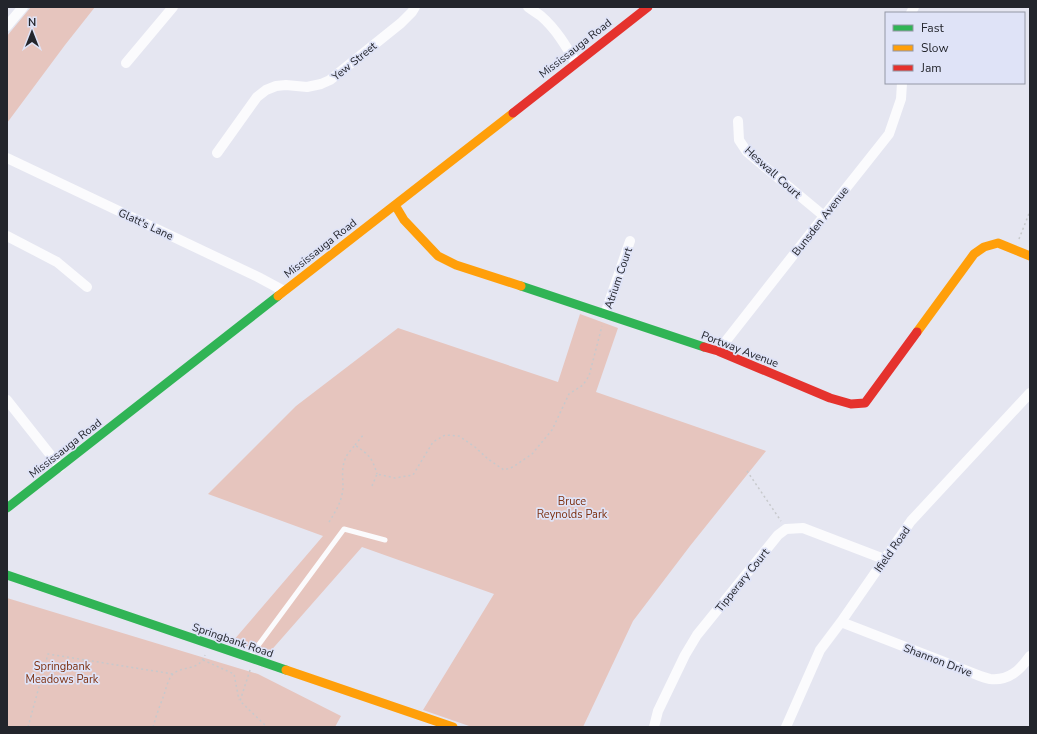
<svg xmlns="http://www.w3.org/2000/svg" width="1037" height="734" font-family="'Nunito Sans',sans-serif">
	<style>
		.green { fill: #e6c5be }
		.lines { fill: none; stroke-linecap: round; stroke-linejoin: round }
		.path { stroke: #c7c9cc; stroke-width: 1.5; stroke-dasharray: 2 3; stroke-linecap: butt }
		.lane { stroke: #fbfbfd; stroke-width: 5 }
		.street { stroke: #fbfbfd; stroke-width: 10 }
		.fast { stroke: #30b455; stroke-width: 9 }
		.slow { stroke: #ff9f0a; stroke-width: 9 }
		.jam { stroke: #e5322d; stroke-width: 9 }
		.labels { text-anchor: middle; stroke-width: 3.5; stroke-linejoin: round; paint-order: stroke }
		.street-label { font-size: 11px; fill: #23252c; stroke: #dfe3f7 }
		.park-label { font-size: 11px; fill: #7d3010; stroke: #dfe3f7 }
	</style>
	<rect width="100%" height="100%" fill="#e5e6f1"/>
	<path class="green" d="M 31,7 L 95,7 L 65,45 L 7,123 L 7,36 Z
		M 580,314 L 618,328 L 596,392 L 766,451 L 690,546 L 633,621 L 583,727 L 472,727 L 423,710 L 494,594 L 362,547 L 268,654 L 233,641 L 323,536 L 208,494 L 296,406 L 398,328 L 558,382 Z
		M 7,598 L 258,674 L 341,716 L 335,727 L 7,727 Z"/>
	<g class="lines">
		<path class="path" d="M 1019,239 L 1030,211
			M 355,445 L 364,434
			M 747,471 L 781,521
			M 372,486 L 377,474 L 395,478 L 413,475 L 433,442 L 445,435 L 459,436 L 475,447 L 488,459 L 504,470 L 513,467 L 532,454 L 552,430 L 569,394 L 583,385 L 589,376 L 602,326
			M 329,522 C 336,511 342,501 343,488 C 343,478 341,467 346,457 C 348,453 352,449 355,445 C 369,455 372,457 377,474
			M 203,660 L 234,674 L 239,700
			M 250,670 L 240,701 L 267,727
			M 28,727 L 48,654 L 173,674
			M 153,727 C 156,716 160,705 164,695 C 166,688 168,680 172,675 C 181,665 199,672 205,655"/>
		<path class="lane" d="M 251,655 L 344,529 L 385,540"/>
		<path class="street" d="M 528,7 C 532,10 537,13 541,16 C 556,29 566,46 576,63
			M 911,13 L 914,7
			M 7,26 L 23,7
			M 126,63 L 173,7
			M 738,121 L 739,140 L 747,152 L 824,216
			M 217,153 L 257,97 L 266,90 L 276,86 L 286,85 L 307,87 L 321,84 L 330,80 L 401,23 L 412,12 L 415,7
			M 7,158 L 258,277 L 284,291
			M 7,236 L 57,262 L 87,287
			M 605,314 L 630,241
			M 718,351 L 824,216 L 889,134 L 901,99 L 902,83
			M 7,400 L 60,467
			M 841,622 L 975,674 C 980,676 985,678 990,679 C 1009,681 1020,670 1030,656
			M 654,727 L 658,711 L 685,655 L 697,635 L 778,535 L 786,529 L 803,528 L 884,559
			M 786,727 L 820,650 L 841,622 L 911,521 L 1030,393"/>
		<path class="fast" d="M 521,286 L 704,347
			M 7,508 L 278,296
			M 7,575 L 286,670"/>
		<path class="slow" d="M 395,205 L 404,220 L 438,256 L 456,265 L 521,286
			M 278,296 L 513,113
			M 917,332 L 974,254 L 984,247 L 998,243 L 1030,256
			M 286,670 L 453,727"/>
		<path class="jam" d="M 513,113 L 648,7
			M 704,347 L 718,351 L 830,398 L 851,404 L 865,403 L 917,332"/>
	</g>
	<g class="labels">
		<g class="street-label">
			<text transform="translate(575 48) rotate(-38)" y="4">Mississauga Road</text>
			<text transform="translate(354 61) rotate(-39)" y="4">Yew Street</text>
			<text transform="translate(773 172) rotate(42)" y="4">Heswall Court</text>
			<text transform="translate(820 221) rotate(-52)" y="4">Bunsden Avenue</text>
			<text transform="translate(146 224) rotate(25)" y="4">Glatt's Lane</text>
			<text transform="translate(320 248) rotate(-38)" y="4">Mississauga Road</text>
			<text transform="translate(618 278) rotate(-71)" y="4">Atrium Court</text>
			<text transform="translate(740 349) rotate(21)" y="4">Portway Avenue</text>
			<text transform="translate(65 448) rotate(-38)" y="4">Mississauga Road</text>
			<text transform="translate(892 549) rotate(-55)" y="4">Ifield Road</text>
			<text transform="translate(742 580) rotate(-51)" y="4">Tipperary Court</text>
			<text transform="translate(233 640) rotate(19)" y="4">Springbank Road</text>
			<text transform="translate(938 660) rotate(21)" y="4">Shannon Drive</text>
		</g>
		<g class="park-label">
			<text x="572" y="505">Bruce<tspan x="572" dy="13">Reynolds Park</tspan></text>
			<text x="62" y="670">Springbank<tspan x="62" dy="13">Meadows Park</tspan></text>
		</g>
	</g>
	<rect width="1037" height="734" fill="none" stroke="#23252c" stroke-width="16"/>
	<rect x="885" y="12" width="140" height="72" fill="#dfe3f7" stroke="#9497a6"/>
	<rect x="893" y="25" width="20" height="6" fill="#30b455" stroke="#9497a6"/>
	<text x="921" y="32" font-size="12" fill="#23252c">Fast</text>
	<rect x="893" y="45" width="20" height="6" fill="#ff9f0a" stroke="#9497a6"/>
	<text x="921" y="52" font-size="12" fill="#23252c">Slow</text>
	<rect x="893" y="65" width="20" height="6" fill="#e5322d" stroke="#9497a6"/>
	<text x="921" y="72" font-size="12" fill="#23252c">Jam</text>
	<g transform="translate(32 32)" stroke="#dfe3f7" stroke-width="3" paint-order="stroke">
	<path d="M0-3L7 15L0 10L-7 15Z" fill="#23252c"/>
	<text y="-6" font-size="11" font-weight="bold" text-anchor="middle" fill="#23252c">N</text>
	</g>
</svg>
